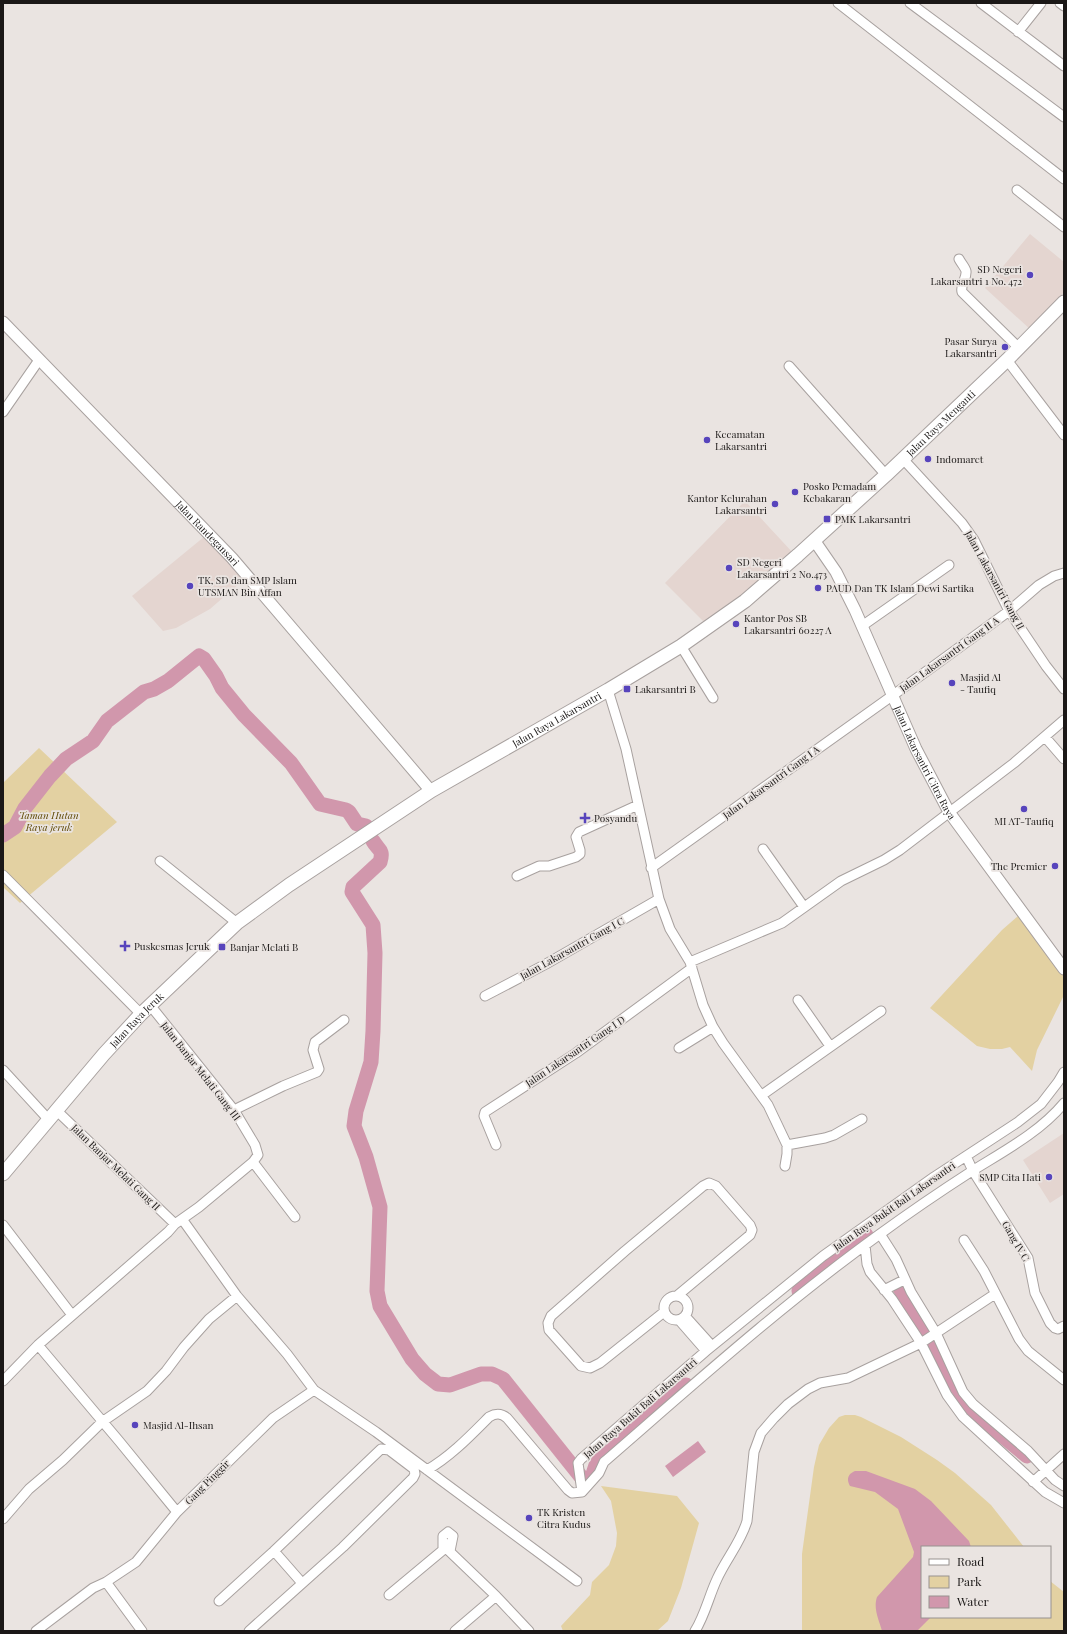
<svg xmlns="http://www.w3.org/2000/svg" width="1067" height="1634" font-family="'Playfair Display',serif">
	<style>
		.built { fill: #e4d5d0 }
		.green { fill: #e3d1a2 }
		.water { fill: #d197ac }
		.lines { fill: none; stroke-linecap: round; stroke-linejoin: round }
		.river { stroke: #d197ac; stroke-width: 15 }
		.minor-casing { stroke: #a8a19f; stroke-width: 11 }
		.tertiary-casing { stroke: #a8a19f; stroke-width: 13 }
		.secondary-casing { stroke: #a8a19f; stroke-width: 15 }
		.minor { stroke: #fff; stroke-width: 9 }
		.tertiary { stroke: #fff; stroke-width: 11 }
		.secondary { stroke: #fff; stroke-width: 13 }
		.poi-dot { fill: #5744bc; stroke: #eae4e1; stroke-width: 1.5 }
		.labels { text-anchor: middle; stroke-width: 3.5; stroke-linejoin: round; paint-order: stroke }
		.poi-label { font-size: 10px; fill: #1b1817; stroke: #eae4e1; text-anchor: start }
		.street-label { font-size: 10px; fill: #1b1817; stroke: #eae4e1 }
		.park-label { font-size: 10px; font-style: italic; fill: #614b06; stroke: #eae4e1 }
	</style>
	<rect width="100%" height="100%" fill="#eae4e1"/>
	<path class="built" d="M 1030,234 L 1064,262 L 1064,292 L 1031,330 L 985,288 Z
		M 745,501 L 794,554 L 708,626 L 665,583 Z
		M 210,532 L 248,576 L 210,609 L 176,628 L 163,631 L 132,596 Z
		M 1064,1133 L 1064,1194 L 1050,1203 L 1023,1160 Z"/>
	<path class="green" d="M 39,748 L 117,822 L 20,903 L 3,887 L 3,783 Z
		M 1019,915 L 1064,974 L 1064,995 L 1037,1050 L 1032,1071 L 1010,1047 L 1002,1049 L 990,1049 L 977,1046 L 930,1008 L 1002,930 Z
		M 845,1415 L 855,1415 L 861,1417 L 901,1437 L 937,1460 L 955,1473 L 991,1505 L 1024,1547 L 922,1547 L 922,1617 L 1050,1617 L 1050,1581 L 1064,1592 L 1064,1631 L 802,1631 L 802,1554 L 814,1467 L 819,1445 L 829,1428 L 839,1417 Z
		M 601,1486 L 677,1496 L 699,1523 L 681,1588 L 668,1621 L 657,1631 L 563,1631 L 561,1626 L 590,1595 L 592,1582 L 609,1565 L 616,1546 L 617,1533 L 611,1501 Z"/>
	<path class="water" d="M 698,1441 L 706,1452 L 673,1477 L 665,1466 Z
		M 855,1471 L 866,1471 L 915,1489 L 931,1501 L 969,1541 L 971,1547 L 922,1547 L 922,1617 L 931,1617 L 917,1631 L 882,1631 C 879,1620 873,1609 877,1597 L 913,1557 L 914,1552 L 898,1509 L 875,1492 L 850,1486 C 846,1479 848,1474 855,1471 Z"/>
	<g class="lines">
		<path class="river" d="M 3,835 L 15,827 L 25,808 L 50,776 L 66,759 L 93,741 L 107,721 L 144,692 L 154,689 L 168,681 L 199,656 L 204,659 L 216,676 L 222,688 L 244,715 L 291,763 L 320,804 L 346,810 L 349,812 L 357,824 L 366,826 L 370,831
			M 373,841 C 378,850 384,849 380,862 L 353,887 L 352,892 L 373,925 L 375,953 L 373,1031 L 371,1062 L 356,1111 L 354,1126 L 366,1157 L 380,1207 L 377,1291 L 380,1306 L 412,1359 L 425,1374 L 438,1384 L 450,1385 L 481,1374 L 492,1374 L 503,1379 L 582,1478
			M 900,1288 L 923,1329
			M 799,1291 L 866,1235
			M 933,1347 L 968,1405 L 976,1414 L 1027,1456
			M 592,1477 L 596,1465 L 604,1453 L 686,1385"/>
		<defs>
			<path id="minor" d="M 838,3 L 1064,179
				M 910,3 L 1064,117
				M 981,3 L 1064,66
				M 1060,3 L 1064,6
				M 1018,32 L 1041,3
				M 1017,190 L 1064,227
				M 959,259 C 961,263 965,267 966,271 C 967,279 960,284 962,292 L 1019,348
				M 1007,360 L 1064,435
				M 789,366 L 886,475
				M 3,412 L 39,360
				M 903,459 L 962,523 L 974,540 L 1009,611 L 1046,666 L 1064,689
				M 862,626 L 949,565
				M 681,646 L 713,698
				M 608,690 L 626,749 L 659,899 L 670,929 L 690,962 L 703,1005 L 713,1027 L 723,1043 L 768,1105 L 787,1145 L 787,1154 L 785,1166
				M 1045,737 L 1064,759
				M 763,849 L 804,907
				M 160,861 L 237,923
				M 651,868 L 931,668 L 1009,611 L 1039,585 L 1054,576 L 1064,573
				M 3,875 L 141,1014
				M 517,876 L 539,866 L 549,866 L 576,857 L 580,854 L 580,850 L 576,837 L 579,832 L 638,805
				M 690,962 L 782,923 L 841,881 L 884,860 L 900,850 L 1014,763 L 1064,720
				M 485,996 L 546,964 L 659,899
				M 798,1000 L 830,1046
				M 679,1048 L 713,1027
				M 3,1070 L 48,1119
				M 762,1095 L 881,1011
				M 56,1110 L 175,1224
				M 234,1110 L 283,1086 L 317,1072 L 319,1069 L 313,1050 L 315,1042 L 344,1020
				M 496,1145 L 484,1116 L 485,1112 L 576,1053 L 692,968
				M 787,1145 L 825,1138 L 834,1135 L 862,1119
				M 966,1156 L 973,1171 L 1028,1258 L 1035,1293 L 1050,1323 L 1055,1328 L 1058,1329 L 1064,1326
				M 253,1162 L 295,1217
				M 182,1219 L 237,1296 L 287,1354 L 314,1390 L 376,1432 L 577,1581
				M 3,1225 L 72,1315
				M 880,1234 L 896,1259 L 911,1292 L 936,1333 L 963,1392 L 973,1404 L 1028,1451 L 1055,1480 L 1064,1486
				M 964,1240 L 984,1271 L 1019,1339 L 1028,1351 L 1064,1380
				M 865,1245 L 867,1264 L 870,1272 L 892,1299 L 921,1343 L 947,1395 L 963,1417 L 1045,1492 L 1064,1503
				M 884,1290 L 904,1280
				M664 1308a12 12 0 1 1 24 0a12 12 0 1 1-24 0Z
				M 664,1312 L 600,1363 L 590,1368 L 581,1366 L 549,1330 L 548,1323 L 551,1316 L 625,1251 L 703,1186 L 709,1183 L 716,1186 L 750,1225 L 752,1230 L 750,1235 L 678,1295
				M 685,1316 L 712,1346
				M 679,1320 L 706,1351
				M 38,1345 L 119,1441 L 177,1512
				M 3,1381 L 38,1345 L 168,1232 L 175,1224 L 199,1207 L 253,1162 L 258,1155 L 255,1145 L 234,1110 L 150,1005
				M 427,1470 C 451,1456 470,1436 489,1417 C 496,1413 501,1413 507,1418 L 568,1490 L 572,1493 L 582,1492 L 599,1473 L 604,1462 C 694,1384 783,1304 880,1234 C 910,1212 941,1191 972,1171 C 1004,1151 1040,1132 1064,1103
				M 1033,1482 L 1064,1454
				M 582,1492 L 578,1463 L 581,1459 L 706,1351 L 823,1256 L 934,1177 L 1018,1122 L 1041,1104 L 1058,1082 L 1064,1072
				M 3,1519 L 29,1489 L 63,1460 L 102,1422 L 147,1391 L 166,1371 L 184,1347 L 209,1319 L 237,1296
				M 443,1550 L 443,1536 L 448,1532 L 453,1536 L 450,1551
				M 274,1551 L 302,1583
				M 106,1582 L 142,1631
				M 389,1595 L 443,1550 L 447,1549 L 496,1596 L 529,1631
				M 219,1601 L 274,1551 L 381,1449 L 389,1450 L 414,1469 L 415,1474 L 413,1478 L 343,1547 L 249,1631
				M 36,1631 L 93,1588 L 106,1582 L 136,1562 L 177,1512 L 273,1418 L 314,1390
				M 455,1631 L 496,1596
				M 695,1631 C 705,1615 709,1596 717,1579 C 726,1559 741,1542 747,1521 L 754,1452 L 761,1433 L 774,1418 L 788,1404 L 808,1389 L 820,1383 L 848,1378 L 921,1343 L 995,1294"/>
			<g id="tertiary">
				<path id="s1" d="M 3,322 L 232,558 L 431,791"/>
				<path id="s2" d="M 814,540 L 836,572 L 855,610 L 916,749 L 949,812 L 1064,969"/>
			</g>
			<g id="secondary">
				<path id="s3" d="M 3,1174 L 104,1054 L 141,1014 L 237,923 L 289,885 L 431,791 L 608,690 L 681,646 L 745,601 L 798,555 L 886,475 L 1007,360 L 1064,302"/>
			</g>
		</defs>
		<use href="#minor" class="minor-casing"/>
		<use href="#tertiary" class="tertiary-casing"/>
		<use href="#secondary" class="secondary-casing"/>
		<use href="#minor" class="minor"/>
		<use href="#tertiary" class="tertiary"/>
		<use href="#secondary" class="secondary"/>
	</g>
	<g class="poi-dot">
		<circle cx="1030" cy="275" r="4"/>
		<circle cx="1005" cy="347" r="4"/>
		<circle cx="707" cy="440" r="4"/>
		<circle cx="928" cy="459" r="4"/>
		<circle cx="795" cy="492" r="4"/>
		<circle cx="775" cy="504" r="4"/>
		<rect x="823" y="515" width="8" height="8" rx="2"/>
		<circle cx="729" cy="568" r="4"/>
		<circle cx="190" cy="586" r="4"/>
		<circle cx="818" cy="588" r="4"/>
		<circle cx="736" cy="624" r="4"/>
		<circle cx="952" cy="683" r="4"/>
		<rect x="623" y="685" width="8" height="8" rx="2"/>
		<circle cx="1024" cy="809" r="4"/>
		<path d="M583 812h4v4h4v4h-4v4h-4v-4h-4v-4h4z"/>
		<circle cx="1055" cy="866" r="4"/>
		<path d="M123 940h4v4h4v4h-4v4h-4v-4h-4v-4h4z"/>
		<rect x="218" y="943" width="8" height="8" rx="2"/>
		<circle cx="1049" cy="1177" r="4"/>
		<circle cx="135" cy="1425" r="4"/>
		<circle cx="529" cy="1518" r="4"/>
	</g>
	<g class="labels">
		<g class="poi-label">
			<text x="1022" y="273" text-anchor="end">SD Negeri<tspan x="1022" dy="12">Lakarsantri 1 No. 472</tspan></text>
			<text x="997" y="345" text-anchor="end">Pasar Surya<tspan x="997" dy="12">Lakarsantri</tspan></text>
			<text x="715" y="438">Kecamatan<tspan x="715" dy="12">Lakarsantri</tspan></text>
			<text x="936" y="463">Indomaret</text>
			<text x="803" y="490">Posko Pemadam<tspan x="803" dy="12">Kebakaran</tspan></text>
			<text x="767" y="502" text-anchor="end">Kantor Kelurahan<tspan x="767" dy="12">Lakarsantri</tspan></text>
			<text x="835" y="523">PMK Lakarsantri</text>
			<text x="737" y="566">SD Negeri<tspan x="737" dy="12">Lakarsantri 2 No.473</tspan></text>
			<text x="198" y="584">TK, SD dan SMP Islam<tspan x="198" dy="12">UTSMAN Bin Affan</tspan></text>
			<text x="826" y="592">PAUD Dan TK Islam Dewi Sartika</text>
			<text x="744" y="622">Kantor Pos SB<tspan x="744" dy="12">Lakarsantri 60227 A</tspan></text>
			<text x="960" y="681">Masjid Al<tspan x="960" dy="12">- Taufiq</tspan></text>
			<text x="635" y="693">Lakarsantri B</text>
			<text x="594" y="822">Posyandu</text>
			<text x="1024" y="825" text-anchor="middle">MI AT-Taufiq</text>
			<text x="1047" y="870" text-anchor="end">The Premier</text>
			<text x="134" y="950">Puskesmas Jeruk</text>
			<text x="230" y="951">Banjar Melati B</text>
			<text x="1041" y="1181" text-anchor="end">SMP Cita Hati</text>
			<text x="143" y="1429">Masjid Al-Ihsan</text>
			<text x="537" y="1516">TK Kristen<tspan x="537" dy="12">Citra Kudus</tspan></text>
		</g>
		<g class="street-label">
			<text dy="4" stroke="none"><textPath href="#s3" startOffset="1210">Jalan Raya Menganti</textPath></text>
			<text dy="4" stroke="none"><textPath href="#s1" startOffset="294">Jalan Randegansari</textPath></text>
			<text transform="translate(995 580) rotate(61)" y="4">Jalan Lakarsantri Gang II</text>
			<text transform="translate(949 654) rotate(-36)" y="4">Jalan Lakarsantri Gang II A</text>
			<text dy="4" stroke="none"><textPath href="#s3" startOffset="723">Jalan Raya Lakarsantri</textPath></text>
			<text dy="4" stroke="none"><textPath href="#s2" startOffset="249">Jalan Lakarsantri Citra Raya</textPath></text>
			<text transform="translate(771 782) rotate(-36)" y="4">Jalan Lakarsantri Gang I A</text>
			<text transform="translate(572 948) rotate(-29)" y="4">Jalan Lakarsantri Gang I C</text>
			<text dy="4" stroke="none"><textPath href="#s3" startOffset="204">Jalan Raya Jeruk</textPath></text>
			<text transform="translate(575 1051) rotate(-34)" y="4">Jalan Lakarsantri Gang I D</text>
			<text transform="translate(201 1071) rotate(52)" y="4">Jalan Banjar Melati Gang III</text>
			<text transform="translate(116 1167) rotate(44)" y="4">Jalan Banjar Melati Gang II</text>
			<text transform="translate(894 1206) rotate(-35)" y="4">Jalan Raya Bukit Bali Lakarsantri</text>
			<text transform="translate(1016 1241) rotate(60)" y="4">Gang IV C</text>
			<text transform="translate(640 1408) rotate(-41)" y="4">Jalan Raya Bukit Bali Lakarsantri</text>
			<text transform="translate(207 1482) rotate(-45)" y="4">Gang Pinggir</text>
		</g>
		<g class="park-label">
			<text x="49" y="819">Taman Hutan<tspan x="49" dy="12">Raya jeruk</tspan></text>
		</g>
	</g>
	<rect width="1067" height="1634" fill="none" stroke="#1b1817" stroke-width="8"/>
	<rect x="921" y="1546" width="130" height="72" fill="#eae4e1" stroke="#979290"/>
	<rect x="929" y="1559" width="20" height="6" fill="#ffffff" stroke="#979290"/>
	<text x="957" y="1566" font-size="12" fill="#1b1817">Road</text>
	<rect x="929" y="1576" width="20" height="12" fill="#e3d1a2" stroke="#979290"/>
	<text x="957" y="1586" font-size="12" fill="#1b1817">Park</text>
	<rect x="929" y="1596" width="20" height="12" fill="#d197ac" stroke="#979290"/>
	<text x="957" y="1606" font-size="12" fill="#1b1817">Water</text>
</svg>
